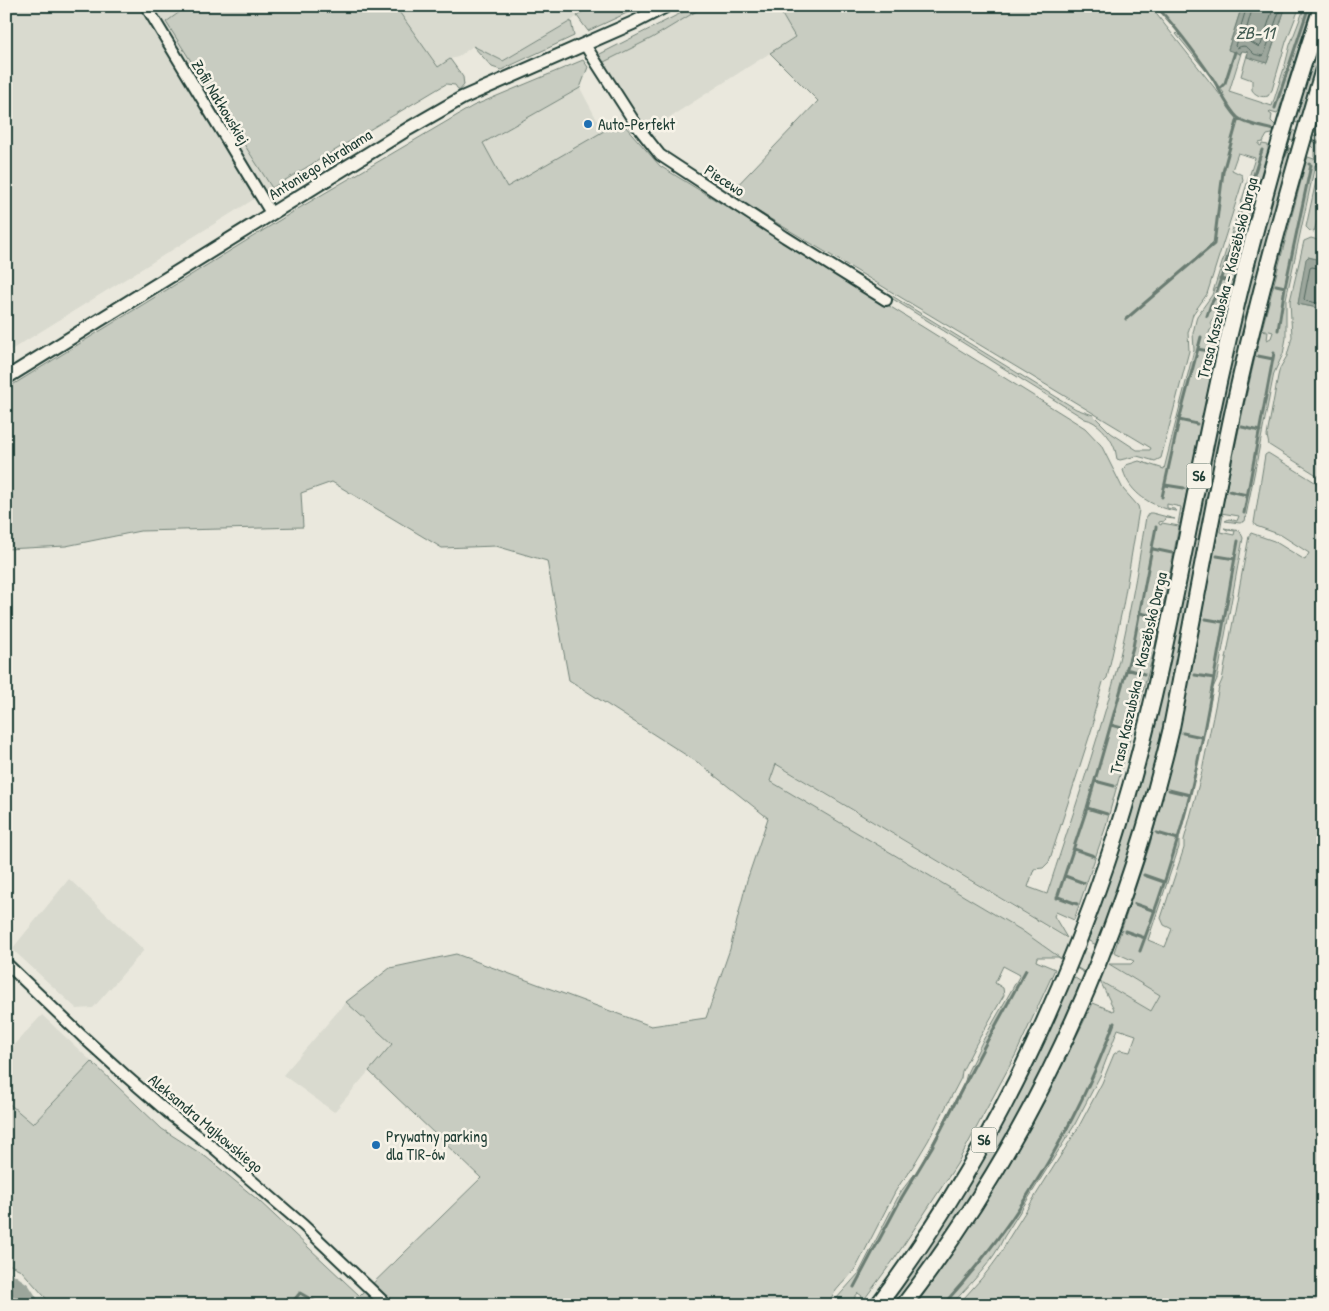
<svg xmlns="http://www.w3.org/2000/svg" width="1329" height="1311" font-family="'Patrick Hand',sans-serif">
	<style>
		.built { fill: #d9dacf }
		.green { fill: #c8ccc1; stroke: #74847a }
		.water { fill: #9ca69c; stroke: #6a7c72 }
		.lines { fill: none; stroke-linecap: round; stroke-linejoin: round }
		.shore { stroke: #51675e; stroke-width: 1 }
		.stream { stroke: #6a7c72; stroke-width: 3 }
		.river { stroke: #9ca69c; stroke-width: 18 }
		.minor-casing { stroke: #1f3d34; stroke-width: 14 }
		.major-casing { stroke: #1f3d34; stroke-width: 16 }
		.highway-casing { stroke: #1f3d34; stroke-width: 19 }
		.minor { stroke: #f7f3e8; stroke-width: 10 }
		.major { stroke: #f7f3e8; stroke-width: 12 }
		.highway { stroke: #f7f3e8; stroke-width: 15 }
		.poi-dot { fill: #1f6fb2; stroke: #f7f3e8; stroke-width: 2 }
		.labels { text-anchor: middle; stroke-width: 5; stroke-linejoin: round; paint-order: stroke }
		.shield { fill: #f7f3e8; stroke: #60746a; stroke-width: 1 }
		.shield-label { font-size: 15px; font-weight: bold; fill: #1f3d34 }
		.street-label { font-size: 16px; fill: #1f3d34; stroke: #f7f3e8 }
		.poi-label { font-size: 16px; fill: #1f3d34; stroke: #f7f3e8; text-anchor: start }
		.water-label { font-size: 18px; font-style: italic; fill: #445c53; stroke: #f7f3e8 }
	</style>
	<rect width="100%" height="100%" fill="#eae8dd"/>
	<filter id="ink" filterUnits="userSpaceOnUse"><feTurbulence type="fractalNoise" baseFrequency=".02" numOctaves="2"/><feDisplacementMap in="SourceGraphic" scale="10" xChannelSelector="R" yChannelSelector="G"/><feConvolveMatrix kernelMatrix="1 2 1 2 8 2 1 2 1" color-interpolation-filters="sRGB"/></filter>
	<g filter="url(#ink)">
		<path class="built" d="M 6,6 L 188,6 L 166,22 L 272,188 L 6,353 Z
			M 395,6 L 591,6 L 571,21 L 503,61 L 473,46 L 458,57 L 450,59 L 438,67 Z
			M 705,6 L 777,6 L 795,37 L 648,131 L 602,63 L 652,38 Z
			M 580,88 L 604,133 L 507,188 L 483,143 Z
			M 775,764 L 1160,995 L 1151,1011 L 1059,957 L 1021,930 L 770,781 Z
			M 69,879 L 144,950 L 93,1008 L 77,1009 L 12,949 Z
			M 346,1002 L 392,1044 L 334,1112 L 283,1075 Z
			M 42,1015 L 92,1062 L 33,1124 L 6,1101 L 6,1053 Z"/>
		<path class="green" d="M 188,6 L 395,6 L 438,67 L 450,59 L 463,77 L 464,85 L 459,91 L 455,85 L 446,84 L 272,188 L 166,22 Z
			M 591,6 L 642,6 L 588,31 L 577,16 Z
			M 695,6 L 705,6 L 652,38 L 602,63 L 598,55 Z
			M 777,6 L 1150,6 L 1221,96 L 1224,93 L 1176,34 L 1178,32 L 1157,6 L 1242,6 L 1228,49 L 1240,54 L 1242,50 L 1229,92 L 1272,106 L 1285,65 L 1290,45 L 1305,6 L 1312,6 L 1279,110 L 1277,114 L 1270,112 L 1269,113 L 1272,115 L 1271,121 L 1276,126 L 1312,136 L 1317,135 L 1321,129 L 1323,129 L 1323,222 L 1317,221 L 1314,232 L 1310,231 L 1306,227 L 1319,167 L 1315,165 L 1286,299 L 1286,338 L 1283,354 L 1274,373 L 1245,521 L 1240,523 L 1225,521 L 1229,519 L 1237,521 L 1239,516 L 1221,513 L 1243,410 L 1261,331 L 1268,332 L 1267,340 L 1271,338 L 1273,332 L 1262,329 L 1306,162 L 1308,157 L 1314,159 L 1315,158 L 1314,157 L 1314,149 L 1310,145 L 1272,134 L 1267,135 L 1263,142 L 1259,143 L 1259,145 L 1261,146 L 1262,144 L 1268,145 L 1268,149 L 1244,237 L 1219,337 L 1213,336 L 1217,320 L 1212,319 L 1211,324 L 1214,328 L 1210,330 L 1208,336 L 1219,339 L 1180,524 L 1178,524 L 1181,507 L 1167,504 L 1167,508 L 1174,509 L 1177,511 L 1175,511 C 1151,506 1130,494 1123,470 L 1126,465 L 1139,461 L 1164,469 L 1194,350 L 1193,333 L 1197,316 L 1212,295 L 1255,158 L 1238,153 L 1232,170 L 1242,175 L 1243,180 L 1207,294 L 1193,314 L 1188,333 L 1189,351 L 1161,458 L 1155,461 L 1137,456 L 1120,460 L 1117,459 C 1116,455 1116,451 1114,447 C 1110,436 1097,421 1085,419 L 888,296 L 889,294 L 1076,409 L 1093,415 L 1111,433 L 1137,450 L 1150,450 L 1151,448 L 729,194 L 818,101 L 770,53 L 795,37 Z
			M 1286,6 L 1300,6 L 1286,42 L 1272,90 L 1268,96 C 1262,98 1255,95 1252,90 L 1252,80 L 1241,76 L 1248,52 L 1267,62 Z
			M 571,21 L 574,36 L 501,70 L 492,67 L 473,46 L 503,61 Z
			M 1323,27 L 1323,46 L 1299,123 L 1293,122 Z
			M 583,60 L 588,67 L 580,88 L 483,143 L 507,187 L 616,124 L 625,126 L 660,166 L 797,250 L 886,300 L 884,305 L 886,304 L 1085,428 L 1101,445 L 1123,489 L 1138,506 L 1139,510 L 1123,606 L 1107,678 L 1103,682 L 1093,717 L 1094,722 L 1049,862 L 1043,868 L 1034,869 L 1028,887 L 1047,894 C 1070,823 1094,752 1114,680 C 1128,627 1137,572 1146,517 L 1149,513 L 1152,513 L 1175,519 L 1165,518 L 1164,521 L 1159,522 L 1159,524 L 1161,525 L 1162,523 L 1179,526 L 1155,648 L 1105,829 L 1074,920 L 1056,912 L 1054,916 L 1067,938 L 776,764 L 770,781 L 1021,930 L 1059,957 L 1151,1011 L 1160,995 L 1109,964 L 1131,964 L 1134,961 L 1114,952 L 1150,844 L 1177,742 L 1221,514 L 1223,515 L 1220,532 L 1234,535 L 1235,531 L 1227,530 L 1224,528 L 1240,531 L 1243,538 L 1217,679 L 1213,688 L 1196,773 L 1179,838 L 1179,847 L 1148,940 L 1165,947 L 1172,929 L 1164,925 L 1161,918 L 1184,848 L 1184,840 L 1201,776 L 1219,687 L 1222,680 L 1249,536 L 1251,533 L 1274,541 L 1305,560 L 1309,553 L 1281,535 L 1256,526 L 1254,523 L 1265,455 L 1268,453 L 1323,487 L 1323,1305 L 958,1305 C 974,1286 998,1263 1007,1241 L 1078,1128 L 1102,1083 L 1114,1054 L 1120,1050 L 1130,1052 L 1136,1035 L 1118,1029 L 1100,1076 L 1074,1126 L 1004,1237 C 994,1261 969,1285 951,1305 L 916,1305 L 968,1230 L 1010,1163 L 1042,1106 L 1093,1003 L 1113,1011 L 1114,1009 L 1101,983 L 1058,957 L 1037,957 L 1036,961 L 1055,969 L 1016,1054 L 957,1164 L 895,1258 L 860,1305 L 856,1305 L 862,1296 L 858,1293 L 854,1298 L 856,1302 L 855,1304 L 833,1305 L 836,1299 L 859,1273 L 900,1193 C 906,1184 913,1177 919,1168 C 935,1139 950,1110 965,1081 L 967,1073 L 982,1042 L 1020,975 L 1003,966 L 995,983 L 1003,988 L 1004,995 L 976,1044 L 962,1071 L 961,1078 L 928,1141 L 907,1176 L 902,1181 L 895,1192 L 857,1266 C 849,1279 833,1289 828,1305 L 52,1305 L 21,1270 L 6,1263 L 6,1101 L 33,1124 L 92,1062 L 162,1129 L 206,1157 L 258,1200 L 360,1296 L 481,1178 L 369,1071 L 392,1044 L 346,1002 L 390,968 L 456,954 L 651,1026 L 706,1018 L 730,949 L 747,880 L 768,818 L 700,764 L 569,680 L 547,561 L 496,546 L 442,548 L 332,482 L 301,493 L 303,527 L 140,531 L 66,546 L 6,549 L 6,389 L 301,207 L 473,106 Z
			M 1286,147 L 1292,149 C 1259,266 1230,383 1207,502 C 1188,596 1175,692 1150,785 C 1135,840 1117,893 1098,946 L 1087,940 C 1130,823 1161,702 1186,580 C 1195,537 1202,493 1211,450 C 1233,348 1258,248 1286,147 Z
			M 1311,238 L 1318,240 L 1320,245 L 1316,263 L 1316,259 L 1308,257 L 1298,304 L 1323,309 L 1323,479 L 1269,445 L 1267,436 L 1278,376 L 1280,368 L 1287,356 L 1292,337 L 1290,301 L 1304,241 Z
			M 1072,976 L 1083,983 C 1032,1097 971,1205 895,1305 L 888,1305 C 932,1247 967,1184 1001,1120 C 1026,1072 1051,1025 1072,976 Z"/>
		<path class="water" d="M 1242,6 L 1286,6 L 1267,63 L 1247,57 L 1248,52 L 1242,51 L 1240,54 L 1228,50 Z
			M 1308,257 L 1316,259 L 1316,263 L 1322,264 L 1323,262 L 1323,309 L 1298,304 L 1306,259 Z"/>
		<g class="lines">
			<path class="shore" d="M 1247,6 L 1235,46 L 1237,48 C 1247,43 1248,49 1254,54 C 1256,55 1259,55 1262,56 L 1264,55 L 1281,6
				M 1253,6 L 1244,38 L 1259,47 L 1261,45 L 1274,6
				M 1323,269 L 1312,267 L 1310,268 L 1304,299 L 1306,301 L 1323,304"/>
			<path class="stream" d="M 1156,6 C 1177,28 1196,54 1213,79 C 1221,92 1227,107 1238,118 C 1246,125 1264,127 1274,130
				M 1219,89 L 1225,83 L 1235,52
				M 1275,108 L 1309,6
				M 1321,122 L 1323,118
				M 1311,140 L 1323,144
				M 1285,156 L 1288,149
				M 1220,279 L 1230,281
				M 1276,285 L 1285,287
				M 1207,316 L 1211,304 L 1215,297 L 1262,150
				M 1126,319 L 1214,244 L 1223,172 L 1238,118
				M 1278,330 L 1285,287 L 1311,165 L 1309,164
				M 1198,349 L 1213,352
				M 1258,356 L 1273,359
				M 1179,420 L 1197,424
				M 1242,427 L 1260,431
				M 1165,485 L 1184,488
				M 1229,491 L 1247,495
				M 1162,497 L 1179,420 L 1201,337
				M 1244,513 L 1274,353
				M 1153,549 L 1172,553
				M 1217,556 L 1235,559
				M 1140,613 L 1159,617
				M 1206,619 L 1223,622
				M 1126,669 L 1144,674
				M 1195,675 L 1214,678
				M 1111,725 L 1129,730
				M 1183,733 L 1202,737
				M 1095,781 L 1114,786
				M 1169,790 L 1190,795
				M 1087,808 L 1107,814
				M 1157,833 L 1178,839
				M 1074,849 L 1094,856
				M 1144,875 L 1164,882
				M 1065,876 L 1084,883
				M 1058,897 L 1077,904
				M 1057,898 L 1087,808 L 1133,647 L 1156,527
				M 1135,904 L 1155,911
				M 1125,931 L 1145,938
				M 1140,951 C 1163,890 1183,828 1197,765 C 1213,691 1224,616 1238,541
				M 854,1287 L 902,1197 L 932,1147 L 985,1045 L 1026,970
				M 290,1305 L 300,1293 L 321,1305
				M 943,1305 C 1016,1225 1077,1125 1114,1023"/>
			<path class="river" d="M 6,1280 L 22,1291 L 31,1305"/>
			<defs>
				<path id="minor" d="M 146,6 L 271,213
					M 585,45 L 637,126 L 660,155 L 785,237 L 886,300
					M 6,963 L 82,1036 L 127,1077 L 172,1116 L 214,1148 L 303,1225 L 387,1305"/>
				<path id="major" d="M 6,378 L 408,129 L 462,98 L 633,23 L 666,6"/>
				<path id="highway" d="M 878,1305 C 978,1172 1054,1019 1107,862 C 1156,719 1179,569 1210,422 C 1239,282 1277,142 1322,6
					M 904,1305 C 1035,1135 1122,938 1171,730 C 1191,628 1209,527 1230,426 C 1255,306 1288,188 1323,71"/>
			</defs>
			<use href="#minor" class="minor-casing"/>
			<use href="#major" class="major-casing"/>
			<use href="#highway" class="highway-casing"/>
			<use href="#minor" class="minor"/>
			<use href="#major" class="major"/>
			<use href="#highway" class="highway"/>
		</g>
	</g>
	<g class="poi-dot">
		<circle cx="588" cy="124" r="5"/>
		<circle cx="376" cy="1145" r="5"/>
	</g>
	<g class="labels">
		<g class="shield">
			<rect x="1186.5" y="463.5" width="25" height="25" rx="4"/>
			<rect x="971.5" y="1127.5" width="25" height="25" rx="4"/>
		</g>
		<g class="shield-label">
			<text x="1199" y="481">S6</text>
			<text x="984" y="1145">S6</text>
		</g>
		<g class="street-label">
			<text transform="translate(221 102) rotate(59)" y="6">Zofii Nałkowskiej</text>
			<text transform="translate(320 164) rotate(-32)" y="6">Antoniego Abrahama</text>
			<text transform="translate(725 180) rotate(33)" y="6">Piecewo</text>
			<text transform="translate(1227 278) rotate(-76)" y="6">Trasa Kaszubska – Kaszëbskô Darga</text>
			<text transform="translate(1138 673) rotate(-77)" y="6">Trasa Kaszubska – Kaszëbskô Darga</text>
			<text transform="translate(206 1123) rotate(40)" y="6">Aleksandra Majkowskiego</text>
		</g>
		<g class="poi-label">
			<text x="598" y="130">Auto-Perfekt</text>
			<text x="386" y="1142">Prywatny parking<tspan x="386" dy="18">dla TIR-ów</tspan></text>
		</g>
		<g class="water-label">
			<text x="1255" y="39">ZB-11</text>
		</g>
	</g>
	<rect width="1329" height="1311" fill="none" stroke="#f7f3e8" stroke-width="25"/>
	<rect x="12" y="12" width="1304" height="1286" fill="none" stroke="#1f3d34" stroke-width="2" filter="url(#ink)"/>
</svg>
